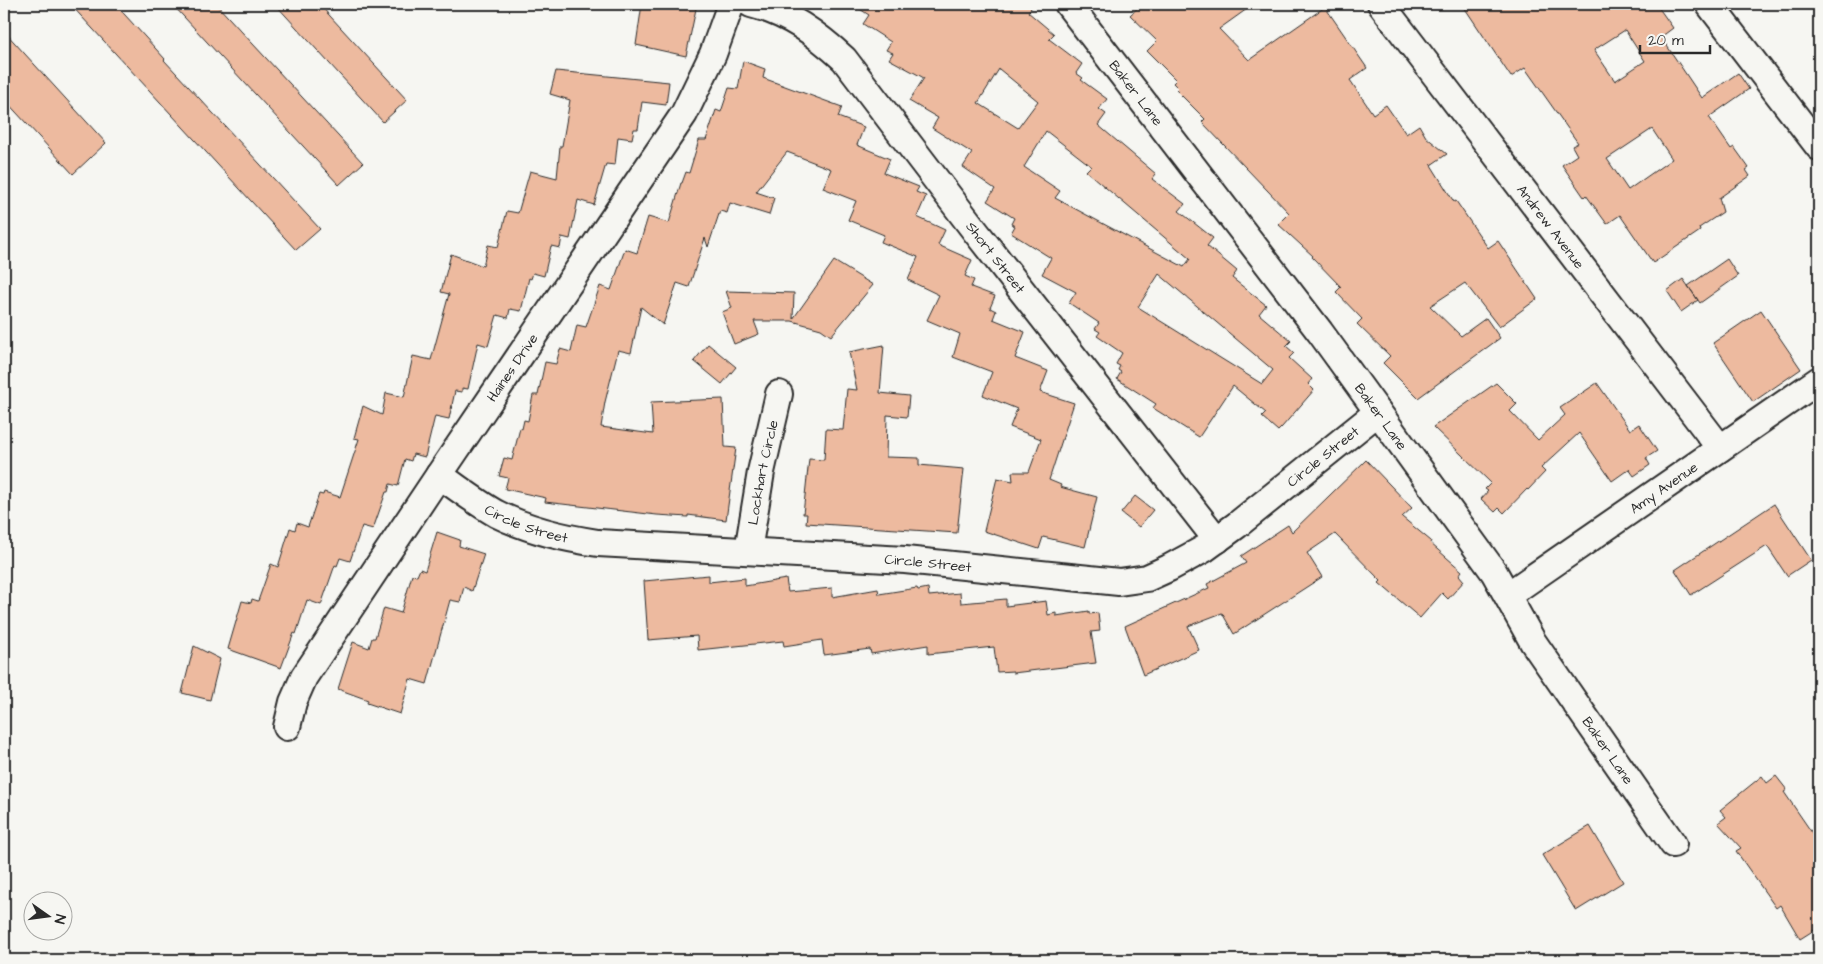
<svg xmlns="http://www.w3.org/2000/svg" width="1823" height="964" font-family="'Architects Daughter',sans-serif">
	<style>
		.building { fill: #edba9f; stroke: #2b2b2b; fill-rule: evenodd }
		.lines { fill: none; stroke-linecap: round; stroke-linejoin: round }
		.street-casing { stroke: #2b2b2b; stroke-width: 30 }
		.street { stroke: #f6f6f2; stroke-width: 26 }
		.labels { text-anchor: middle; stroke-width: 4; stroke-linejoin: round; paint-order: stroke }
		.street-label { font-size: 14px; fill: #2b2b2b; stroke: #f6f6f2 }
	</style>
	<rect width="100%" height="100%" fill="#f6f6f2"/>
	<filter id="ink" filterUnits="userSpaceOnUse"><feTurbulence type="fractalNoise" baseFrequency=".02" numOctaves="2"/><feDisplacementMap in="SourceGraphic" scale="10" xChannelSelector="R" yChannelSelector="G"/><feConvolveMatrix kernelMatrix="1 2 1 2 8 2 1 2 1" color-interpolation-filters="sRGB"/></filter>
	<g filter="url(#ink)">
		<path class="building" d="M 70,4 L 115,4 L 165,59 L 164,60 L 320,229 L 296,250 Z
			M 172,4 L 216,4 L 363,163 L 339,185 Z
			M 275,4 L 319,4 L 407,100 L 383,122 Z
			M 642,4 L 697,4 L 686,56 L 636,45 Z
			M 852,4 L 1034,4 L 1028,12 L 1054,34 L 1049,39 L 1082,64 L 1076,73 L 1083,78 L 1081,80 L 1107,99 L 1099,109 L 1106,114 L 1098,125 L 1156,174 L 1152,179 L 1185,204 L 1179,211 L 1213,238 L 1207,246 L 1237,271 L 1232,278 L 1266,305 L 1259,314 L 1291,341 L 1286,346 L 1294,353 L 1289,358 L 1312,379 L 1308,384 L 1314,390 L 1282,427 L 1278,431 L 1262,417 L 1266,413 L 1233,386 L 1199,437 L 1153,408 L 1156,404 L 1117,379 L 1121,372 L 1118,370 L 1120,366 L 1116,364 L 1122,353 L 1097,336 L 1100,332 L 1095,329 L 1099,323 L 1069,303 L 1076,292 L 1042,274 L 1051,258 L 1011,233 L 1015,226 L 1011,224 L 1014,218 L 987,201 L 995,189 L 963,167 L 972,153 L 932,128 L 938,118 L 909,101 L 924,78 L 889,59 L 893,53 L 886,50 L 891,42 L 863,24 L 869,15 ZM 999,69 L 1038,101 L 1018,128 L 978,103 ZM 1046,131 L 1091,166 L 1086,171 L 1190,259 L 1184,267 L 1055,198 L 1060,191 L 1024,167 ZM 1159,274 L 1273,370 L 1262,384 L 1138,307 Z
			M 1142,4 L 1254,4 L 1219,29 L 1249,60 L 1325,7 L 1367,68 L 1350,80 L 1373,114 L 1386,105 L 1406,134 L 1419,125 L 1426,137 L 1447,154 L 1431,165 L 1454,202 L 1456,201 L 1488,248 L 1498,241 L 1537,299 L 1499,327 L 1465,283 L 1430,306 L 1461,336 L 1486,318 L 1500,338 L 1418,398 L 1383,363 L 1390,356 L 1357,324 L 1362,319 L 1336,292 L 1341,287 L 1312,257 L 1313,256 L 1278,224 L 1289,213 L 1202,122 L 1205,119 L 1176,90 L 1178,88 L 1173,83 L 1176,80 L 1147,51 L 1157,41 L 1130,15 Z
			M 1462,4 L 1656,4 L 1673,28 L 1661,37 L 1702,98 L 1738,73 L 1749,89 L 1709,117 L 1731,149 L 1734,147 L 1749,168 L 1746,170 L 1750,176 L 1719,198 L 1723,212 L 1699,228 L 1700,231 L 1653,263 L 1620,215 L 1607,224 L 1586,195 L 1584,197 L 1562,165 L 1577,155 L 1572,146 L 1578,143 L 1525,68 L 1511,77 ZM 1625,30 L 1645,61 L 1615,81 L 1594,50 ZM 1652,129 L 1672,159 L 1628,190 L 1607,159 Z
			M 4,31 L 106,143 L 73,174 L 4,99 Z
			M 743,61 L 765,69 L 763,78 L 842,107 L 838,117 L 864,127 L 857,145 L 890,159 L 884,173 L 919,187 L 916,192 L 926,196 L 917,217 L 945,230 L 938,245 L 972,260 L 965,276 L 974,280 L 971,287 L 995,296 L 990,308 L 996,311 L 993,319 L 1025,332 L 1015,358 L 1048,371 L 1040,392 L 1074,403 L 1049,480 L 1061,485 L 1060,487 L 1097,497 L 1085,547 L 1043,537 L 1039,549 L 984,531 L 997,478 L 1013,481 L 1012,472 L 1029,472 L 1041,439 L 1010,427 L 1017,409 L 983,395 L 992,372 L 953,357 L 960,334 L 927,320 L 939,295 L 908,280 L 918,257 L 881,242 L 884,235 L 848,220 L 856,201 L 823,188 L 831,169 L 787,152 L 756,192 L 774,198 L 769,215 L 730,203 L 727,213 L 720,211 L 708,247 L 705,238 L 689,287 L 677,283 L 663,325 L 641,307 L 631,353 L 618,350 L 605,402 L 601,427 L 653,434 L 651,402 L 723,399 L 725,447 L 736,448 L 726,520 L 688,515 L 688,517 L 657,515 L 545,502 L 546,498 L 505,489 L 508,478 L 499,476 L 504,458 L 512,460 L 520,428 L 522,429 L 524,420 L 528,421 L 533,395 L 538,395 L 545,362 L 556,364 L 560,349 L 571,352 L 577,325 L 586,327 L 600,286 L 611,290 L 625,249 L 637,253 L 648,217 L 669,223 L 681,183 L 682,183 L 686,172 L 689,173 L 699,140 L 706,140 L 716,110 L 721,112 L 729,88 L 738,89 Z
			M 556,71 L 669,82 L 666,105 L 642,102 L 638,129 L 634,129 L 632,139 L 618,137 L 615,165 L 606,164 L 594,205 L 578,200 L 570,239 L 562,237 L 560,248 L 551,246 L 544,276 L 533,273 L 531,279 L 529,278 L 521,311 L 510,309 L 508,318 L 497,315 L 488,346 L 478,343 L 468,389 L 462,388 L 462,392 L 455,391 L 449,419 L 435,416 L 425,457 L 413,454 L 411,461 L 405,459 L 398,486 L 390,484 L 388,492 L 386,492 L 373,529 L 362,526 L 350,561 L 340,558 L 337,566 L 335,565 L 321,605 L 307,600 L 296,634 L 294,633 L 281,668 L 228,649 L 242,601 L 251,603 L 252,599 L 258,601 L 271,564 L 278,567 L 290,528 L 295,530 L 297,523 L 308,527 L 319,494 L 323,495 L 324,492 L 340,497 L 359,439 L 354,438 L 363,406 L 382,415 L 386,393 L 404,397 L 413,356 L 431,360 L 449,294 L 441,292 L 451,254 L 483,266 L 488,245 L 498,247 L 507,211 L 518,213 L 530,171 L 557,178 L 560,146 L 562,146 L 570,100 L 550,94 Z
			M 1727,259 L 1738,276 L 1700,303 L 1688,286 Z
			M 834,261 L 873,285 L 831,336 L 821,329 L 792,321 L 754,321 L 759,334 L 734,344 L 722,312 L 732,308 L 726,291 L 794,293 L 793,319 Z
			M 1683,279 L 1698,300 L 1681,312 L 1667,291 Z
			M 1761,310 L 1801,369 L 1753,402 L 1713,343 Z
			M 708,344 L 736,367 L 722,384 L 694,361 Z
			M 884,345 L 880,393 L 909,396 L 907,417 L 887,415 L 886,457 L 919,458 L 919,465 L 964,469 L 957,533 L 806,523 L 807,514 L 803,514 L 809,459 L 824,460 L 826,429 L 843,430 L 847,389 L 857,390 L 849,352 Z
			M 1496,383 L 1517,404 L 1510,411 L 1538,440 L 1565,415 L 1560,408 L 1597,383 L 1630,430 L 1639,424 L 1657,451 L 1646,458 L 1650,465 L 1634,476 L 1629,469 L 1612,481 L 1579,433 L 1541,468 L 1545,472 L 1528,490 L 1527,489 L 1504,513 L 1499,508 L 1495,512 L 1481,499 L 1488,491 L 1485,489 L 1491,483 L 1433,427 Z
			M 1366,460 L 1412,508 L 1402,517 L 1431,541 L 1430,543 L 1462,571 L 1459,575 L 1464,581 L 1448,599 L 1442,593 L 1420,618 L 1379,583 L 1381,581 L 1335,534 L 1307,553 L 1322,577 L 1234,634 L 1222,613 L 1188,626 L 1199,650 L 1143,675 L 1125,626 L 1209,588 L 1207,584 L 1246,563 L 1241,556 L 1288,525 L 1292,532 Z
			M 1135,496 L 1153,510 L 1139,527 L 1121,513 Z
			M 1774,504 L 1811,560 L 1787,576 L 1767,546 L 1691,595 L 1675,570 Z
			M 437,532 L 460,540 L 459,546 L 484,554 L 472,591 L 464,587 L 460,602 L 450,600 L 427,684 L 410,679 L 400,714 L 367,703 L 368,700 L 338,689 L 353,642 L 369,648 L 372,638 L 375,638 L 384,608 L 401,613 L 412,575 L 417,576 L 420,569 L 425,571 Z
			M 709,575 L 709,582 L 745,578 L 745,586 L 786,579 L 788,592 L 832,588 L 832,597 L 878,589 L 879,594 L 917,588 L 918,590 L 928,588 L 929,596 L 960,593 L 961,603 L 1006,599 L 1006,606 L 1046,601 L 1048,615 L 1056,613 L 1056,616 L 1089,611 L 1089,614 L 1098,613 L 1100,631 L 1091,632 L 1096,663 L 1013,673 L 1013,671 L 997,672 L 994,647 L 928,654 L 928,645 L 871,654 L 870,649 L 824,655 L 822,640 L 784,646 L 783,641 L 698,650 L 697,636 L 648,640 L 644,581 Z
			M 194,646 L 220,659 L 210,700 L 182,693 Z
			M 1762,776 L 1767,783 L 1776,776 L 1787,790 L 1784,792 L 1819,843 L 1819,927 L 1800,939 L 1780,905 L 1776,908 L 1736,851 L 1741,848 L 1718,823 L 1726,817 L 1720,810 Z
			M 1590,826 L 1623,882 L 1576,911 L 1542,855 Z"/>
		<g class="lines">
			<defs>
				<g id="street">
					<path id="s1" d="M 751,4 C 788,13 817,34 844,59 L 976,232 L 1217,540"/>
					<path id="s2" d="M 1068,4 L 1320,332 L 1494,572 L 1533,642 L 1673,844"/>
					<path id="s3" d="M 1381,4 L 1720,448"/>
					<path d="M 1709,4 L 1819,147"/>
					<path id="s4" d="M 439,475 C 458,488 477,503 497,514 C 529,530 563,538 598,543 L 905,560 L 1119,582 L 1147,578 L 1169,568 L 1204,549 L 1237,525 L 1378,412"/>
					<path id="s5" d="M 748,551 L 761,472 L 779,394"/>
					<path id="s6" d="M 1508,595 L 1819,380"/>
					<path id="s7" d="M 287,727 L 293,702 L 304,677 L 439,475 L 684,114 L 713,54 L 731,4"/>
				</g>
			</defs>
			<use href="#street" class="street-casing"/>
			<use href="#street" class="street"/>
		</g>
	</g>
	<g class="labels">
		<g class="street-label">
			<text dy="5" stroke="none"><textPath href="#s2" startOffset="112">Baker Lane</textPath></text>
			<text dy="5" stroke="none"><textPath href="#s3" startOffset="280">Andrew Avenue</textPath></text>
			<text dy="5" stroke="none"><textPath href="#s1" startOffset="359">Short Street</textPath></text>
			<text dy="5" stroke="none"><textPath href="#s7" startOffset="426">Haines Drive</textPath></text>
			<text dy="5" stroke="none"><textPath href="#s2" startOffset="518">Baker Lane</textPath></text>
			<text dy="5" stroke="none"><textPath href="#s4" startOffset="941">Circle Street</textPath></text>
			<text dy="5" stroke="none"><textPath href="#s5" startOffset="80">Lockhart Circle</textPath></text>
			<text dy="5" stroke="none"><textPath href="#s6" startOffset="189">Amy Avenue</textPath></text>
			<text dy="5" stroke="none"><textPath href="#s4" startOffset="101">Circle Street</textPath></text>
			<text dy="5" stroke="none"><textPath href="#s4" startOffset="506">Circle Street</textPath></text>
			<text dy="5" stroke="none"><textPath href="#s2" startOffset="922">Baker Lane</textPath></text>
		</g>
	</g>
	<rect width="1823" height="964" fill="none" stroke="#f6f6f2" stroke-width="20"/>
	<rect x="10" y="10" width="1803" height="944" fill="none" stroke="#2b2b2b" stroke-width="2" filter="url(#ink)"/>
	<g transform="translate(48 916) rotate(104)"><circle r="24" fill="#f6f6f2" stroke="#a5a5a2"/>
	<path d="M0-4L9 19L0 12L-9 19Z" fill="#2b2b2b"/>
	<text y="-8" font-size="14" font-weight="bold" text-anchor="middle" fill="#2b2b2b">N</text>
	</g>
	<path d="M1640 45v8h70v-8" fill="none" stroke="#2b2b2b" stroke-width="2.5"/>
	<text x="1648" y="45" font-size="15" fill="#2b2b2b" stroke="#f6f6f2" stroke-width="4" paint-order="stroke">20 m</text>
</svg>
